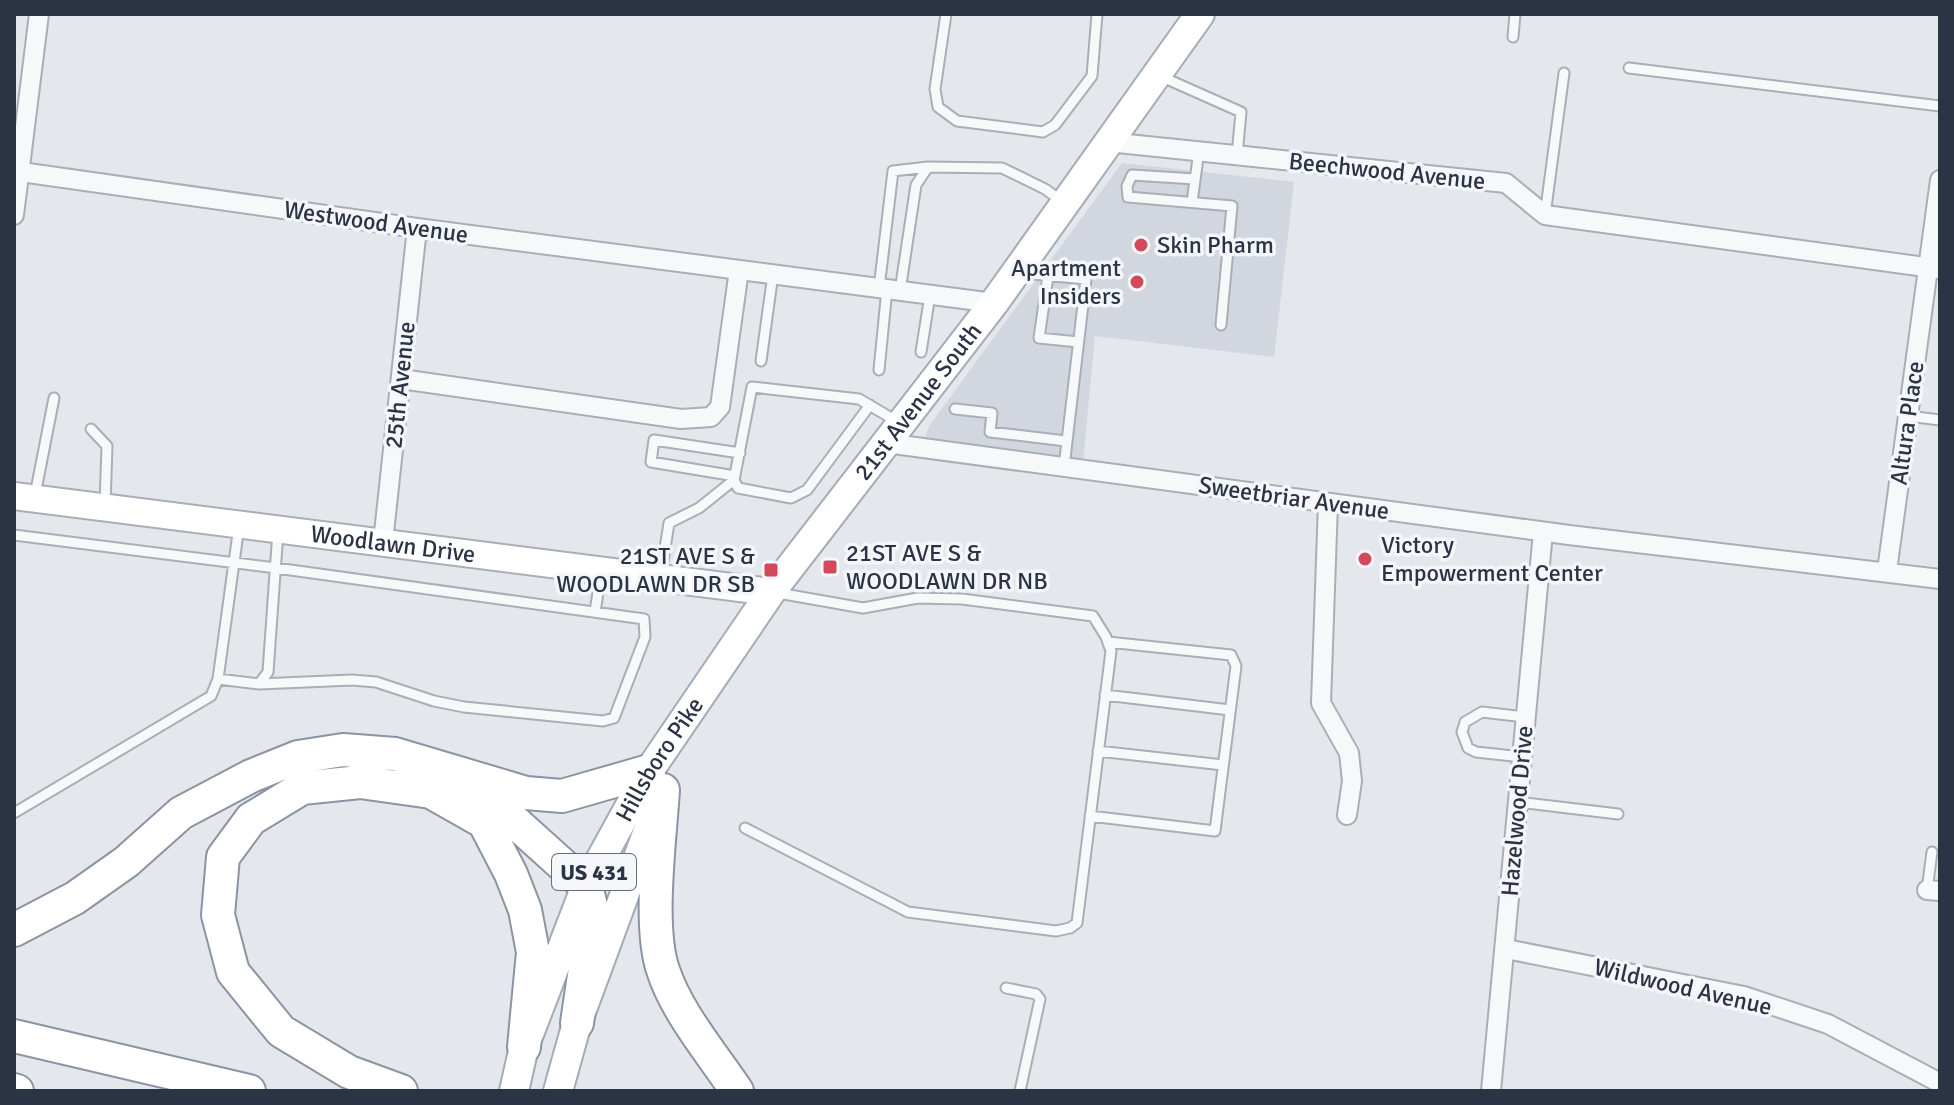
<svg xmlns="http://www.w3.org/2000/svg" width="1954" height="1105" font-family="Signika,sans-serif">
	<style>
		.built { fill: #d2d6de }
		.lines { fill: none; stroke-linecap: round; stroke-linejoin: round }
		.service-casing { stroke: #a9aeb7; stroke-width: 13 }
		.minor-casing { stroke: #a9aeb7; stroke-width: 22 }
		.secondary-casing { stroke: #a9aeb7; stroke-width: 30 }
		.primary-casing { stroke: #a3abb8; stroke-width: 32 }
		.motorway-casing { stroke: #8b94a3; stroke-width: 36 }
		.service { stroke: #f7f8fa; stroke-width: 9 }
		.minor { stroke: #f7f8fa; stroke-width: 18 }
		.secondary { stroke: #fff; stroke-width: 26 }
		.primary { stroke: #fff; stroke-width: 28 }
		.motorway { stroke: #fff; stroke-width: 32 }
		.poi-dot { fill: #d1495b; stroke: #f4f6f9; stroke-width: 3 }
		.labels { text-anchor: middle; stroke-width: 7; stroke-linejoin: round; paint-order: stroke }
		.shield { fill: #f4f6f9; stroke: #676e7b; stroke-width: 2 }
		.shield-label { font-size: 22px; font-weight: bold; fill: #2b3445 }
		.street-label { font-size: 24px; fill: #2b3445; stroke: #f4f6f9 }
		.poi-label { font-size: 24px; fill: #2b3445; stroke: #f4f6f9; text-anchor: start }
	</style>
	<rect width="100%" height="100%" fill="#e4e7ec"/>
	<path class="built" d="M 1122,163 L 1294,182 L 1274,357 L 1095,336 L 1083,461 L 925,439 L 929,426 Z"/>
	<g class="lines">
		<defs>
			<path id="service" d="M 946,14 L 935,89 L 938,107 L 957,121 L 1043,132 L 1055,125 L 1092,76 L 1097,14
				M 1513,37 L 1515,14
				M 1629,68 L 1940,106
				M 1160,76 L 1241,112 L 1237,155
				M 1195,179 L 1132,175 L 1127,186 L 1128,197 L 1232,206 L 1221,325
				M 1192,202 L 1199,151
				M 1545,215 L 1564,73
				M 1023,273 L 1086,279 L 1064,467
				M 1048,276 L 1039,338 L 1078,342
				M 879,288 L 893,171 L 928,167
				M 900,291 L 916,185 L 928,167 L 1002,168 L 1045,189 L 1063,202
				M 921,352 L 930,295
				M 761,361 L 773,274
				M 879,370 L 887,289
				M 870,405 L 807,490 L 791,498 L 738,488 L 734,480 L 752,387 L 859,399 L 898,422
				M 955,409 L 992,413 L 990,432 L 1066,441
				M 1908,416 L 1940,420
				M 91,429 L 107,446 L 105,505
				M 735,476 L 651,462 L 654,440 L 740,453
				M 35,495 L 54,398
				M 14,535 L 276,568 L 644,619 L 645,637 L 614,718 L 603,721 L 464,707 L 434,701 L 376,682 L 352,680 L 259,684 L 218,679
				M 661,574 L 669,523 L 699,508 L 734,480
				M 595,612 L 601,573
				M 259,684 L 268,672 L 278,531
				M 1105,695 L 1230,710
				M 1098,751 L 1223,765
				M 1522,757 L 1476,752 L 1468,748 L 1462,732 L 1465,722 L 1482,712 L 1525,717
				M 1518,802 L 1618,814
				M 14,813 L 211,696 L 218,679 L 239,526
				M 1090,816 L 1215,831 L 1236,666 L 1231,655 L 1108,642
				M 745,828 L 908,912 L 1056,931 L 1070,928 L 1077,923 L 1111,651 L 1106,637 L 1093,616 L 962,599 L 918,598 L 863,608 L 778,593
				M 1927,890 L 1932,852
				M 1006,988 L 1036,994 L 1040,999 L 1020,1091"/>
			<path id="minor" d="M 1108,142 L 1506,183 L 1545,215 L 1940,269
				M 14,171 L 417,228 L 994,303
				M 14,215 L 39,14
				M 401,379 L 681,419 L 711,417 L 720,407 L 739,270
				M 886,443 L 1569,535 L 1940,579
				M 1328,503 L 1321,703 L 1349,753 L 1352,781 L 1347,815
				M 383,542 L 417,228
				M 1887,571 L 1940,180
				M 1927,890 L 1940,891
				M 1506,949 L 1744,996 L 1828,1024 L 1940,1083
				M 1491,1091 L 1543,532"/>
			<g id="secondary">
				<path id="s1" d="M 14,496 L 771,592"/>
			</g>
			<g id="primary">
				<path id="s2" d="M 514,1091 L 524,1047 L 586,886 L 649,771 L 771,592 L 994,303 L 1200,14"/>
				<path d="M 558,1091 L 577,1023 L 656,809"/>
			</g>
			<path id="motorway" d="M 475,786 L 586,886 L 593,914 L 577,1023
				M 663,790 C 660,839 648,926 663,970 C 676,1011 712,1054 737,1091
				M 14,930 L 75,898 L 126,862 L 181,813 L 251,776 L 298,757 L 343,750 L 395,754 L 526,793 L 562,796 L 649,771
				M 14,1036 L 249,1091
				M 14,1090 L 17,1091
				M 401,1091 L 349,1072 L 281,1031 L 233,972 L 218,915 L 223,857 L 251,819 L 302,788 L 360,782 L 431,792 L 484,822 L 511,874 L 525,910 L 533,952 L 524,1047"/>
		</defs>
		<use href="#service" class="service-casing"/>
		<use href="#minor" class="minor-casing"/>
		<use href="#secondary" class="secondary-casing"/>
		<use href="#primary" class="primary-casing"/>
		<use href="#motorway" class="motorway-casing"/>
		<use href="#service" class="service"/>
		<use href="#minor" class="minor"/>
		<use href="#secondary" class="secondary"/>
		<use href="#primary" class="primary"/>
		<use href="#motorway" class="motorway"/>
	</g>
	<g class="poi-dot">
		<circle cx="1141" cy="245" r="8"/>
		<circle cx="1137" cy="282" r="8"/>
		<circle cx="1365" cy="559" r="8"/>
		<rect x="822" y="559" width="16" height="16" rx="4"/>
		<rect x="763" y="562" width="16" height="16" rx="4"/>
	</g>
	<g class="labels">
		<rect class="shield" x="552" y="854" width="84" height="36" rx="6"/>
		<g class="shield-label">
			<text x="594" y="880">US 431</text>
		</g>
		<g class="street-label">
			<text transform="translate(1387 171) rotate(6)" y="8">Beechwood Avenue</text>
			<text transform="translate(376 222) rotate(8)" y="8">Westwood Avenue</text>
			<text transform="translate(400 385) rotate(-84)" y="8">25th Avenue</text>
			<text dy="8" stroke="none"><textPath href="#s2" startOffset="806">21st Avenue South</textPath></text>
			<text transform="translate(1907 423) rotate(-82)" y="8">Altura Place</text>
			<text transform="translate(1294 498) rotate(8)" y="8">Sweetbriar Avenue</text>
			<text dy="8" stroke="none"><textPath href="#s1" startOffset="382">Woodlawn Drive</textPath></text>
			<text dy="8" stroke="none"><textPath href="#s2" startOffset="364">Hillsboro Pike</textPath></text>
			<text transform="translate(1517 811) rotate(-85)" y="8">Hazelwood Drive</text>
			<text transform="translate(1683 987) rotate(13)" y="8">Wildwood Avenue</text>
		</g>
		<g class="poi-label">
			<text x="1157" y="253">Skin Pharm</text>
			<text x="1121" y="276" text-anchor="end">Apartment<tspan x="1121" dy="28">Insiders</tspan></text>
			<text x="1381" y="553">Victory<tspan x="1381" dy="28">Empowerment Center</tspan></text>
			<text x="846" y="561">21ST AVE S &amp;<tspan x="846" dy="28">WOODLAWN DR NB</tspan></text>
			<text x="755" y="564" text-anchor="end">21ST AVE S &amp;<tspan x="755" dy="28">WOODLAWN DR SB</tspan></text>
		</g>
	</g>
	<rect width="1954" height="1105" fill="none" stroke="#2b3445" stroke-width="32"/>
</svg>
